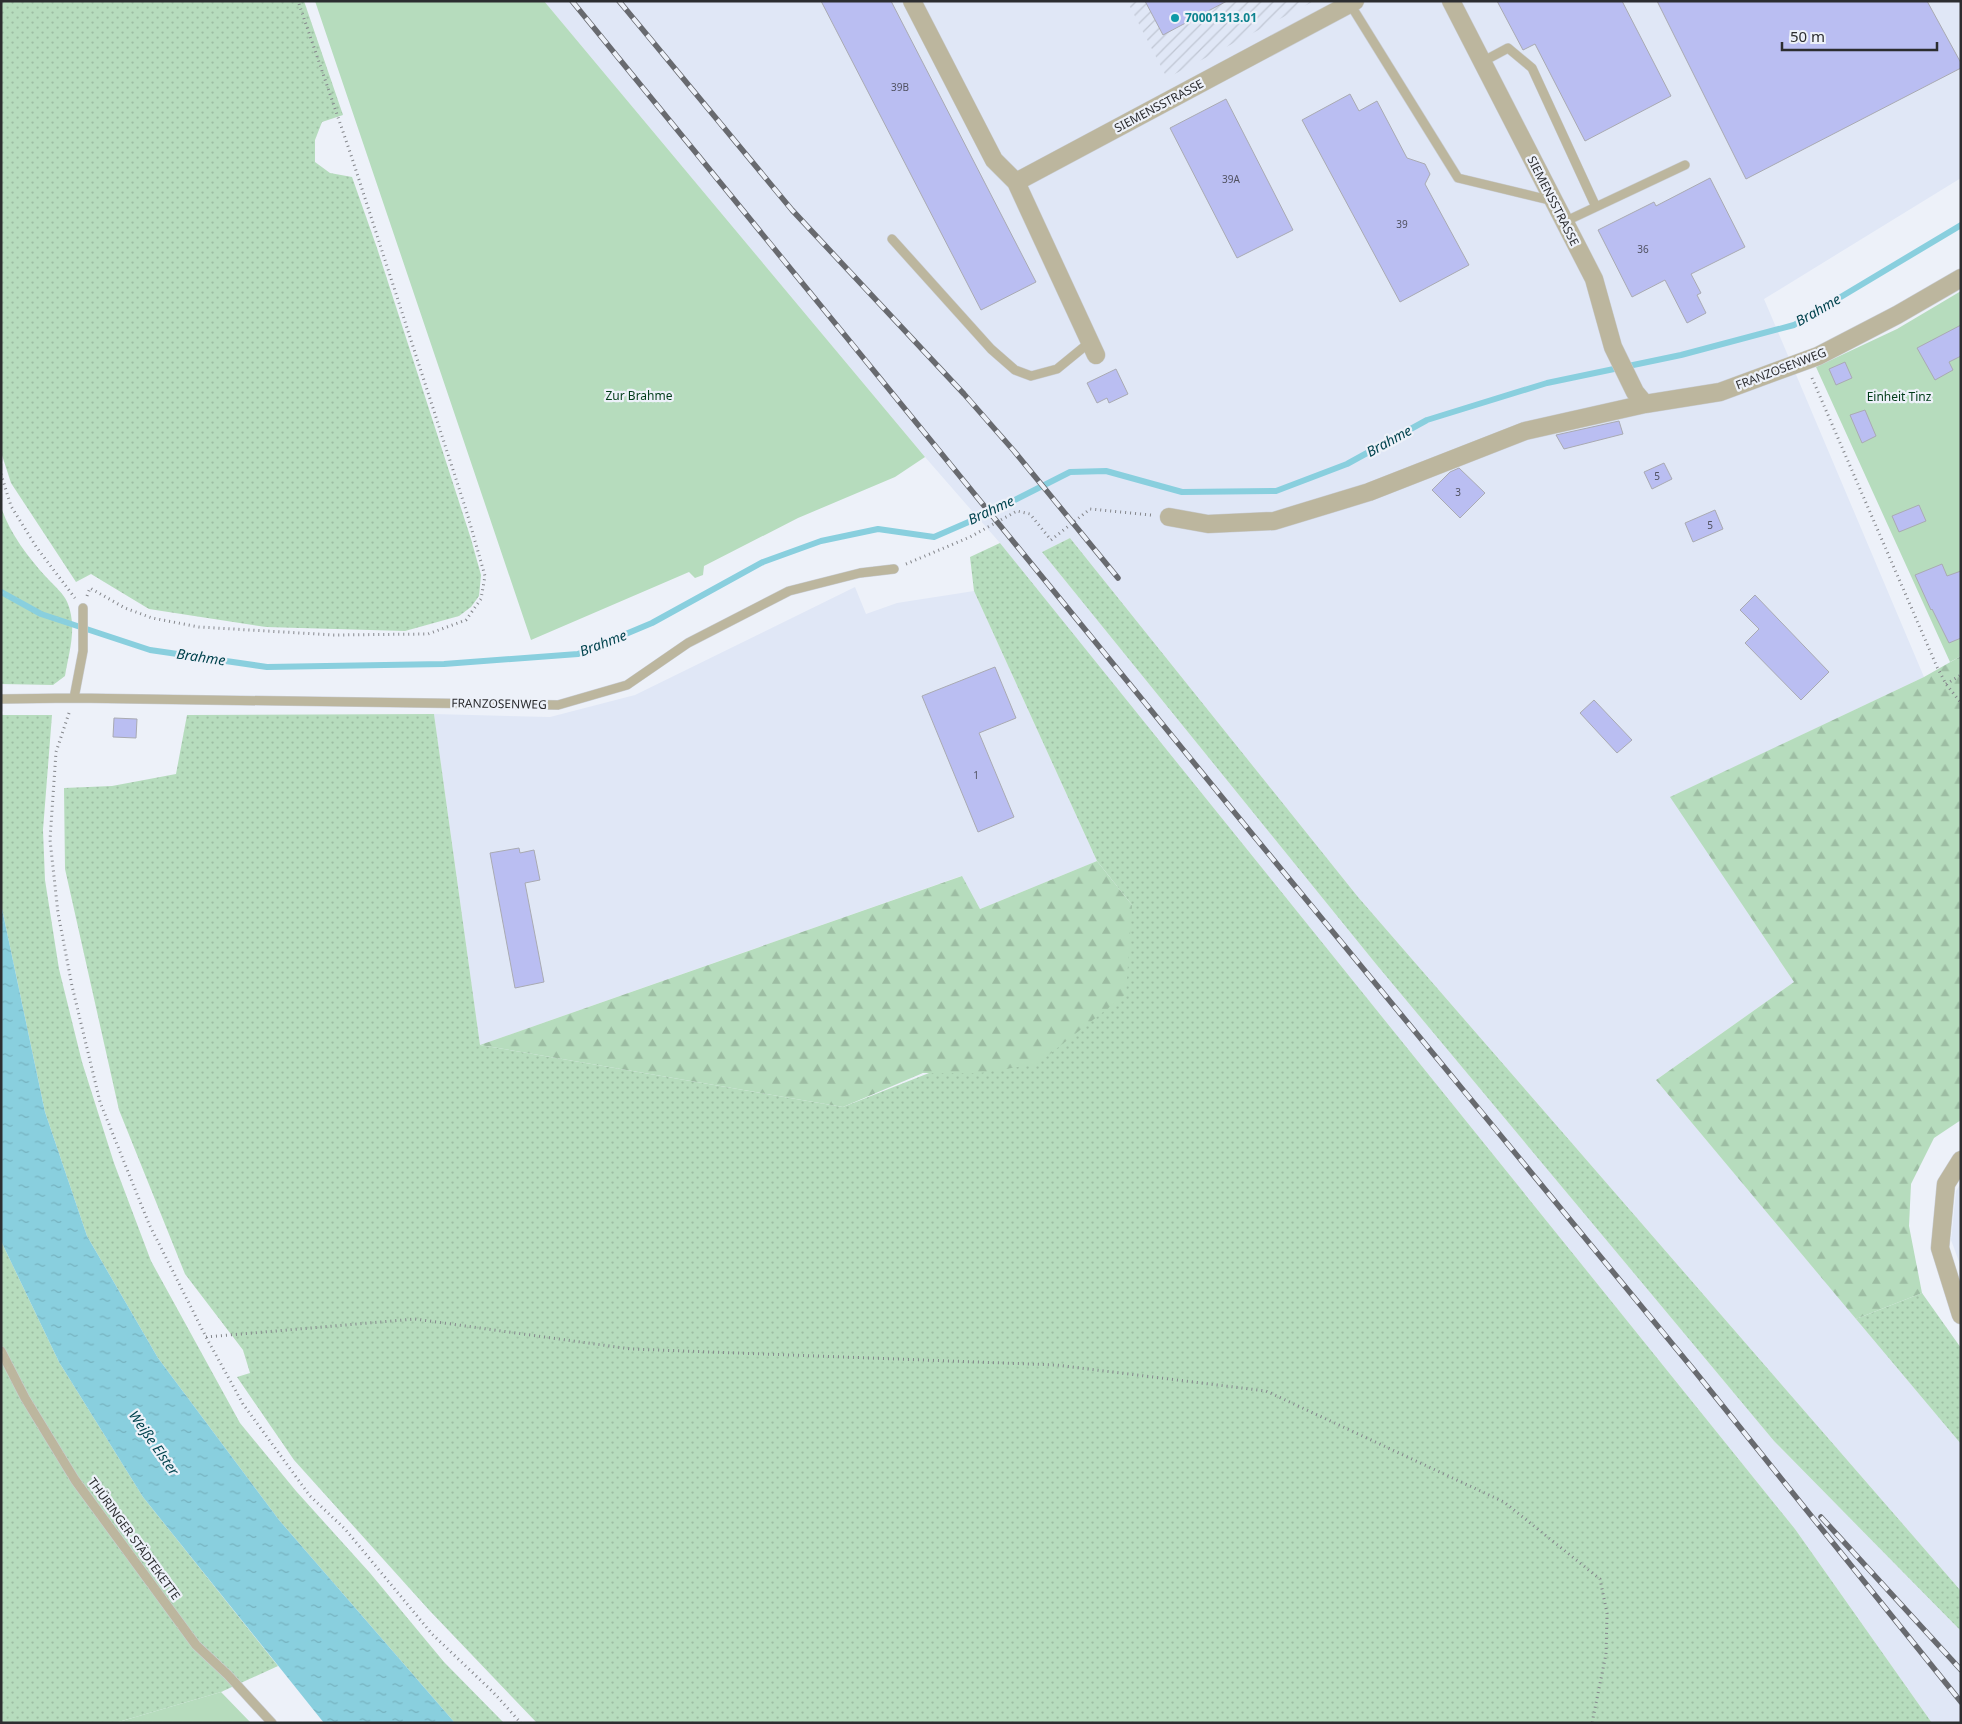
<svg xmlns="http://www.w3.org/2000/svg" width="1962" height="1724" font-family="'Noto Sans',sans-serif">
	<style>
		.built { fill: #e0e7f6 }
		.industrial { fill: url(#industrial-furrows) }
		.grass { fill: url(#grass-dots) }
		.forest { fill: url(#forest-firs) }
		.garden { fill: #b6dcbd }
		.water { fill: url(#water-ripples) }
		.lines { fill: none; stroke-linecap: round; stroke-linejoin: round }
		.stream { stroke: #89cfde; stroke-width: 6 }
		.building { fill: #babef2; stroke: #a9aab2 }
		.service-casing { stroke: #caced5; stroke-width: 10 }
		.minor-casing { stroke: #caced5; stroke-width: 19 }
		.path { stroke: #84868b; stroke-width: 3; stroke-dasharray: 1 4; stroke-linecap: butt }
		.service { stroke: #bcb69e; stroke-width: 9 }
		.minor { stroke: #bcb69e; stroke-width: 18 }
		.rail-casing { stroke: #686a6f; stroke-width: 5.5 }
		.rail { stroke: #edf1f9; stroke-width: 4; stroke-dasharray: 11; stroke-linecap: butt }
		.culture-dot { fill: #0f9aa8; stroke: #edf1f9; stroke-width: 2 }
		.labels { text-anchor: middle; stroke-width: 4.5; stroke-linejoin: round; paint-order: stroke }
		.number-label { font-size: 10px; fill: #505160 }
		.culture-label { font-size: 12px; font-weight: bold; fill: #0d838f; stroke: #edf1f9; text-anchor: start }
		.street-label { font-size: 12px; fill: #2c2d30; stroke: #edf1f9 }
		.park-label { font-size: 12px; fill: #003b18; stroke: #edf1f9 }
		.water-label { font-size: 14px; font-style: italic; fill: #00434e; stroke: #edf1f9 }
	</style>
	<defs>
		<pattern id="industrial-furrows" width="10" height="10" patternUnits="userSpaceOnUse" patternTransform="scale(1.25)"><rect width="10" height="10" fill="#e0e7f6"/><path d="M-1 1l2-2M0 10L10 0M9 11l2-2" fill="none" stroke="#c0c6d3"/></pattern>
		<pattern id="grass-dots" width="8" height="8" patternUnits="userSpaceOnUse" patternTransform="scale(1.25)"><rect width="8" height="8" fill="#b6dcbd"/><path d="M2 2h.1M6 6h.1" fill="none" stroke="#9dbda3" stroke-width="1.8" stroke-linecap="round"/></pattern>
		<pattern id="forest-firs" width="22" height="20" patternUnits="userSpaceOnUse" patternTransform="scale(1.25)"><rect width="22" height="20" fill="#b6dcbd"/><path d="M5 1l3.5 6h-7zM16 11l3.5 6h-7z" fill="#9dbda3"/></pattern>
		<pattern id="water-ripples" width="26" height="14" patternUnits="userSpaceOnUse" patternTransform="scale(1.25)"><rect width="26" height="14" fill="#89cfde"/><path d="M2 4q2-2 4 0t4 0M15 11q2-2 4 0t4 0" fill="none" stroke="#76b2bf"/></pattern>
	</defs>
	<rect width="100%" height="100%" fill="#edf1f9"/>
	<path class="built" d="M 544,1 L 1961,1 L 1961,178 L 1764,299 L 1924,677 L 1671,797 L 1794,982 L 1656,1080 L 1961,1444 L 1961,1591 L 1358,897 L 1070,538 L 1042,552 L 1376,964 L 1774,1441 L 1961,1631 L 1961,1723 L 1932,1723 L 1795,1529 L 1000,543 L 925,457 Z
		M 855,587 L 866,614 L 897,603 L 974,591 L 1097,861 L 980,909 L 961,876 L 480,1045 L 434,714 L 550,717 L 635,695 Z
		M 1961,1183 L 1961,1267 L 1951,1240 L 1956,1191 Z"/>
	<path class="industrial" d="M 1127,1 L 1314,1 L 1167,78 Z"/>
	<path class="grass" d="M 1,1 L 304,1 L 343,115 L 322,122 L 315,140 L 315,162 L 330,173 L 352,177 L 377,248 L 471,539 L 481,575 L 479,596 L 471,607 L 459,616 L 405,631 L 266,627 L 149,609 L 91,574 L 76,582 L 11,483 L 1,452 Z
		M 1,507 C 10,534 28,557 47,578 C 59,591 68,596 71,615 C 75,635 68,657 65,676 L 53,685 L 1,684 Z
		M 1070,538 L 1358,897 L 1961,1591 L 1961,1631 L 1774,1441 L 1376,964 L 1042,552 Z
		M 1000,543 L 1795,1529 L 1932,1723 L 537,1723 L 429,1610 L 294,1460 L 237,1377 L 250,1373 L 243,1350 L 185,1274 L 119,1110 L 65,869 L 64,788 L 112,786 L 176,774 L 187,715 L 434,714 L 480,1045 L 843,1107 L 929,1073 L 980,1073 L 1132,905 L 1097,861 L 974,591 L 970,557 Z
		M 1,715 L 52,715 L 43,830 L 45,880 L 59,969 L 82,1062 L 114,1163 L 151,1261 L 240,1423 L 296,1491 L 370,1573 L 444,1662 L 504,1723 L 455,1723 L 279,1520 L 158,1358 L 87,1236 L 45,1112 L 1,904 Z
		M 1,1241 L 59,1362 L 143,1497 L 278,1666 L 221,1692 L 115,1723 L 1,1723 Z
		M 1922,1293 L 1961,1348 L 1961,1444 L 1856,1319 Z"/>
	<path class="forest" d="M 1961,656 L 1961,1120 L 1934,1138 L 1911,1184 L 1909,1226 L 1922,1293 L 1856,1319 L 1656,1080 L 1794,982 L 1670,797 L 1924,677 Z
		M 1097,861 L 1132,905 L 1126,994 L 1037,1064 L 980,1073 L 923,1073 L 843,1107 L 480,1045 L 962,876 L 980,909 Z"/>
	<path class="garden" d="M 315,1 L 544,1 L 925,457 L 895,477 L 798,518 L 704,566 L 703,575 L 695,578 L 689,572 L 531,640 Z
		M 1961,291 L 1961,656 L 1950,662 L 1816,367 L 1897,329 Z
		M 221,1692 L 251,1723 L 115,1723 Z"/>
	<path class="water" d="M 1,904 L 45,1112 L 87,1236 L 158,1358 L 279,1520 L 455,1723 L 324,1723 L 143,1497 L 59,1362 L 1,1241 Z"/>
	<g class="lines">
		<path class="stream" d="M 1,592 L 41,614 L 150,650 L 267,667 L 444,664 L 578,654 L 652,623 L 763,562 L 821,541 L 878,529 L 934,537 L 987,514 L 1070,472 L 1106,471 L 1182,492 L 1276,491 L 1347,464 L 1427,420 L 1547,383 L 1681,355 L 1794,325 L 1961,225"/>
	</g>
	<path class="building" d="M 821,1 L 891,1 L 1036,282 L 981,310 Z
		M 1145,1 L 1227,1 L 1163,35 Z
		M 1497,1 L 1622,1 L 1671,96 L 1585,141 L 1535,44 L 1523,50 Z
		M 1657,1 L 1927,1 L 1961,63 L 1961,68 L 1746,179 Z
		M 1350,94 L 1359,111 L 1377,101 L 1407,158 L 1425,164 L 1430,174 L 1425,184 L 1469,265 L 1400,302 L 1302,120 Z
		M 1226,99 L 1293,230 L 1237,258 L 1170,128 Z
		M 1710,178 L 1745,247 L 1691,274 L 1701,293 L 1697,295 L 1706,313 L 1687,323 L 1665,280 L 1632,297 L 1598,230 L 1654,202 L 1656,206 Z
		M 1961,325 L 1961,356 L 1949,362 L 1953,370 L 1935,380 L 1917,348 Z
		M 1845,362 L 1852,378 L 1836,385 L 1829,369 Z
		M 1116,369 L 1128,394 L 1109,403 L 1107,398 L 1097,403 L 1087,383 Z
		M 1865,410 L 1876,436 L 1862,443 L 1850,415 Z
		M 1619,421 L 1623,434 L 1564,449 L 1556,435 Z
		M 1664,463 L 1672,479 L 1652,489 L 1644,472 Z
		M 1459,468 L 1485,493 L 1460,518 L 1432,490 L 1450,472 Z
		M 1919,505 L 1926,521 L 1899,532 L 1892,516 Z
		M 1715,510 L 1723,529 L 1693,542 L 1685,523 Z
		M 1942,564 L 1947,576 L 1961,571 L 1961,638 L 1949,643 L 1932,609 L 1931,610 L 1915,575 Z
		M 1755,595 L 1829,672 L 1801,700 L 1745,643 L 1759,629 L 1740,610 Z
		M 995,667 L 1016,718 L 979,733 L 1014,817 L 978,832 L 922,696 Z
		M 1594,700 L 1632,740 L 1617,753 L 1580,713 Z
		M 114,718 L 137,719 L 136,738 L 113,737 Z
		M 519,848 L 520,853 L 534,850 L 540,880 L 525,883 L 544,982 L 515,988 L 490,853 Z"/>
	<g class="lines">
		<defs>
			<path id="service" d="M 1350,4 L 1458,178 L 1553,201
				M 1482,62 L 1508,48 L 1532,68 L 1596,207
				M 1564,222 L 1685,165
				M 892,239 L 991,349 L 1015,370 L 1031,376 L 1057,369 L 1090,342
				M 74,698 L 83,651 L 83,608
				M 1,699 L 74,698 L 558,705 L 627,685 L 688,643 L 789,591 L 860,573 L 894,569
				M 1,1351 L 25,1398 L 75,1480 L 196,1645 L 228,1675 L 272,1723"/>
			<path id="minor" d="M 912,1 L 994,160 L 1016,182
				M 1451,1 L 1594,279 L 1613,347 L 1635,392 L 1645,404
				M 1096,355 L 1016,182 L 1355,1
				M 1169,517 L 1208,524 L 1274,521 L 1369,492 L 1525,431 L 1645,404 L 1720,392 L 1818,356 L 1897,315 L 1961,278
				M 1961,1160 L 1946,1184 L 1940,1248 L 1961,1315"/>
		</defs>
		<use href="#service" class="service-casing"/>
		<use href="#minor" class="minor-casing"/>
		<path class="path" d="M 1812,378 L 1937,667 L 1946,684 L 1961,703
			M 1,474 L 11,506 L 37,548 L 75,598
			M 906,564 L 970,537 L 1017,511 L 1030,514 L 1051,540 L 1090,509 L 1151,515
			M 87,596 L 90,588 L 125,608 L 152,618 L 199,627 L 334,635 L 428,634 L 466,620 L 481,599 L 485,576 L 467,513 L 351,155 L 298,1
			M 1946,684 L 1961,675
			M 69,713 L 56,752 L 50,840 L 58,913 L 72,986 L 100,1102 L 149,1224 L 206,1337 L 243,1404 L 310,1496 L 345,1529 L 432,1634 L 493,1692 L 521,1723
			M 206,1337 L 415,1319 L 631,1349 L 1056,1365 L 1266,1391 L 1504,1502 L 1600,1579 L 1607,1613 L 1606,1654 L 1592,1723"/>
		<use href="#service" class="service"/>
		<use href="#minor" class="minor"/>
		<defs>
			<path id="rail" d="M 572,1 L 1230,807 L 1693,1369 L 1961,1702
				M 619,1 L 792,210 L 964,394 L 1014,451 L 1118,578
				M 1821,1517 L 1961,1670"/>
		</defs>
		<use href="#rail" class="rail-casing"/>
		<use href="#rail" class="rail"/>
	</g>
	<circle class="culture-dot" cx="1175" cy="18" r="5"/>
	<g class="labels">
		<g class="number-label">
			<text x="900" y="91">39B</text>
			<text x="1231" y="183">39A</text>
			<text x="1402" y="228">39</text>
			<text x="1643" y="253">36</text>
			<text x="1657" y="480">5</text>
			<text x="1458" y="496">3</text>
			<text x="1710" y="529">5</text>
			<text x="976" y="779">1</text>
		</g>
		<g class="culture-label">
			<text x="1185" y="22">70001313.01</text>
		</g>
		<g class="street-label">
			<text transform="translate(1159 106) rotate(-28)" y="4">SIEMENSSTRASSE</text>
			<text transform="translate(1553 201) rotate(63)" y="4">SIEMENSSTRASSE</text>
			<text transform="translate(1781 369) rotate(-21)" y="4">FRANZOSENWEG</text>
			<text transform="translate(499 704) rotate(1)" y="4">FRANZOSENWEG</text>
			<text transform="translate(134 1539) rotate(54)" y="4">THÜRINGER STÄDTEKETTE</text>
		</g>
		<g class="park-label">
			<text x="639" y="400">Zur Brahme</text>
			<text x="1899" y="401">Einheit Tinz</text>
		</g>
		<g class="water-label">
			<text transform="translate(1818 310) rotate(-30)" y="5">Brahme</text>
			<text transform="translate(1389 441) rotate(-29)" y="5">Brahme</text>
			<text transform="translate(991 510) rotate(-25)" y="5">Brahme</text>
			<text transform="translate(603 643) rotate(-21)" y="5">Brahme</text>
			<text transform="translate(201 657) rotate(8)" y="5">Brahme</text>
			<text transform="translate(154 1443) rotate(55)" y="5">Weiße Elster</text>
		</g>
	</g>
	<rect width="1962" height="1724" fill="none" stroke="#2c2d30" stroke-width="5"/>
	<path d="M1782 42v8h155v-8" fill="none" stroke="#2c2d30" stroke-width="2.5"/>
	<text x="1790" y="42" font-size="15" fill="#2c2d30" stroke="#edf1f9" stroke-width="4" paint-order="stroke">50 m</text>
</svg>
